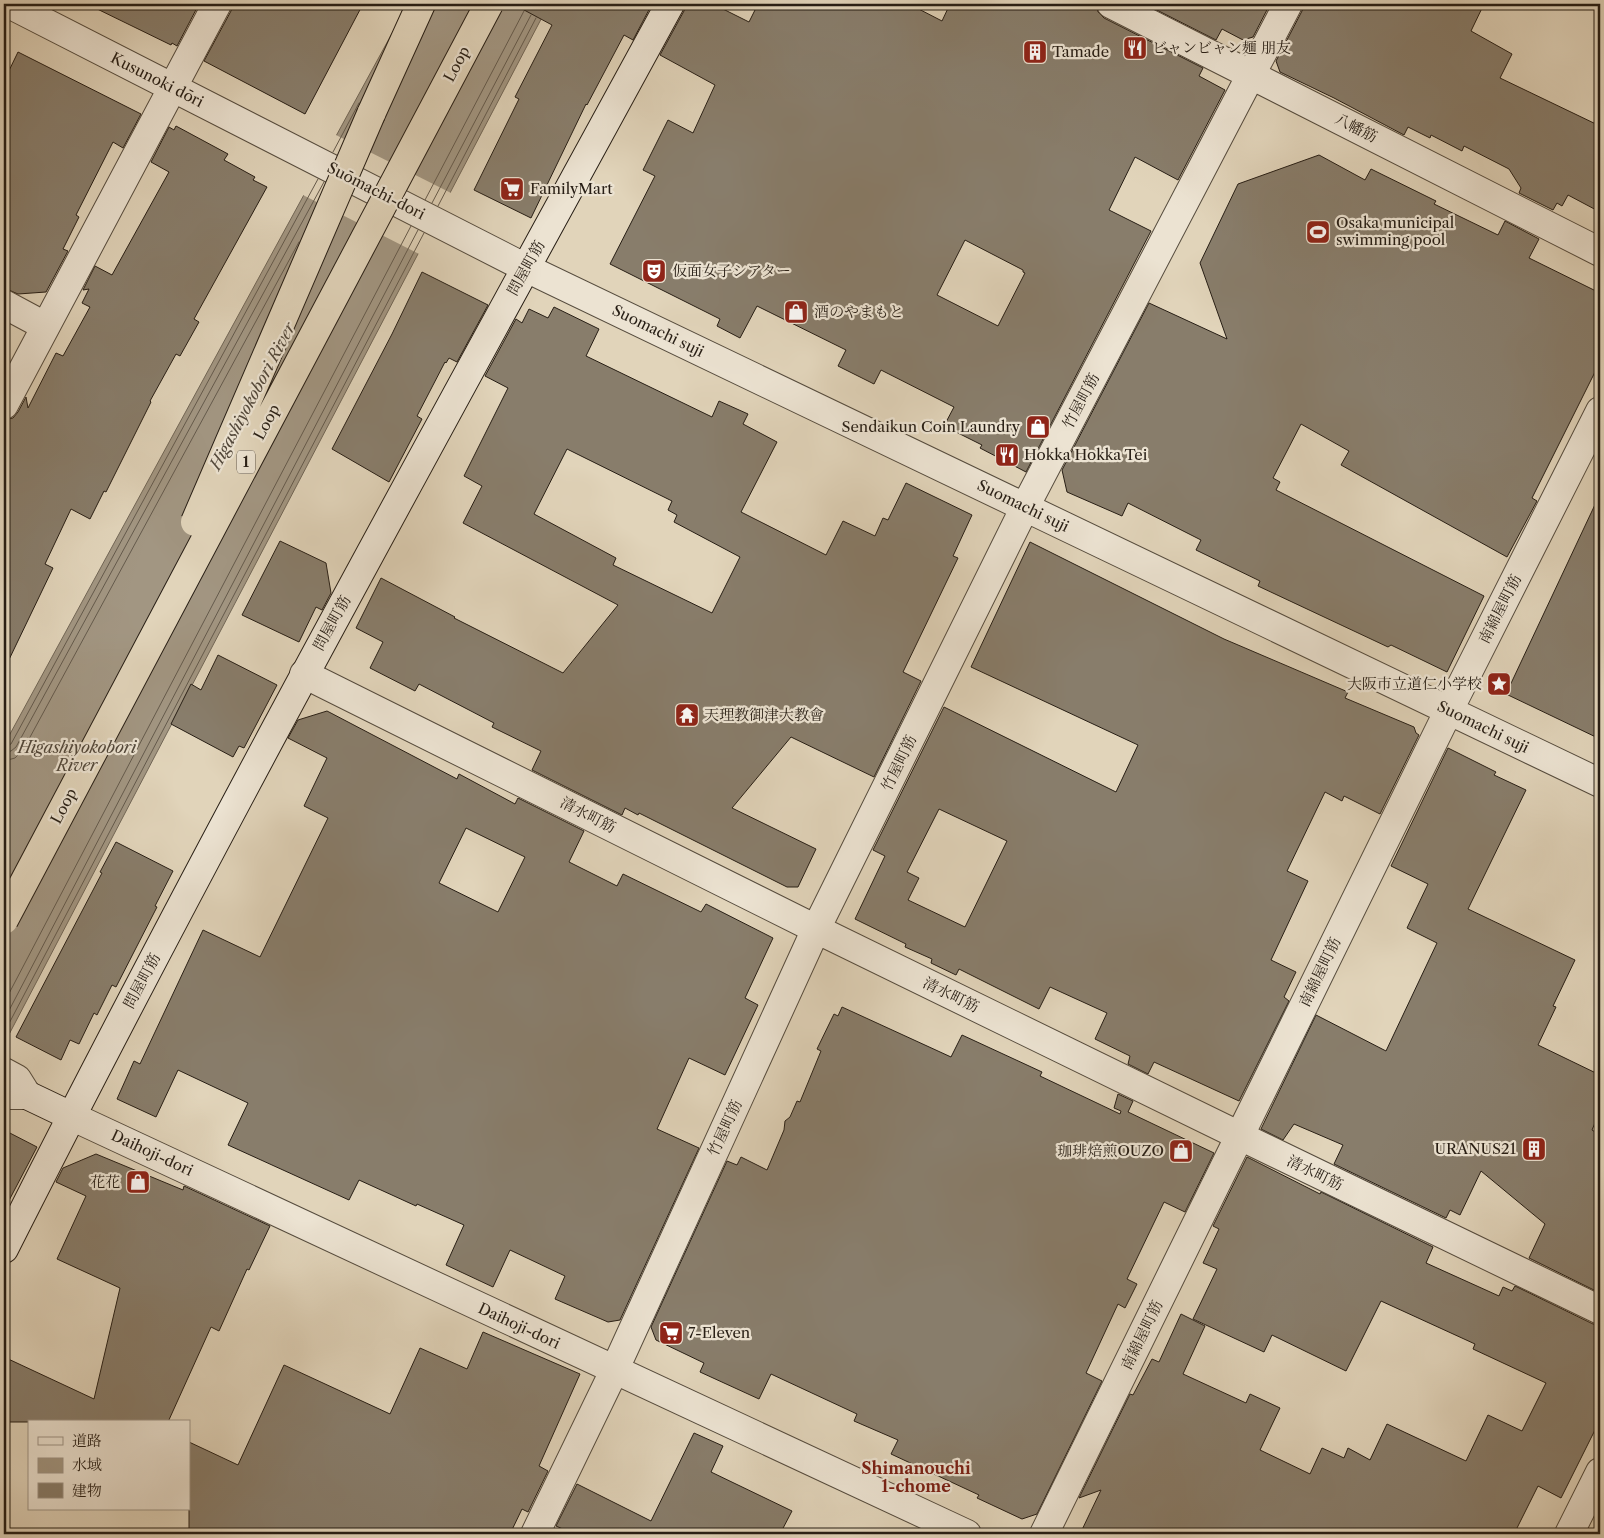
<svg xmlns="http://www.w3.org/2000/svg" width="1604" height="1538" font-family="'Libre Caslon Text','Noto Serif JP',serif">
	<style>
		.water { fill: #a29682; stroke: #716656 }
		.pier { fill: #e1d4ba }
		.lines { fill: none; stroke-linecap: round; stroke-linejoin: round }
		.shore { stroke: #645a4c; stroke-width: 1 }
		.building { fill: #887d6b; stroke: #271e15; fill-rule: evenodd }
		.street-casing { stroke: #564c3e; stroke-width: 30 }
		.secondary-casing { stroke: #271e15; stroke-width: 30 }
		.highway-casing { stroke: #271e15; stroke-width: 30 }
		.street { stroke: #ece3d2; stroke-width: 28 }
		.secondary { stroke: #ece3d2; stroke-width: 28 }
		.highway { stroke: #e1d4ba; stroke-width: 28 }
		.highway-bridge-casing { stroke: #271e15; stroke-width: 30; stroke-linecap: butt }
		.highway-bridge { stroke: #e1d4ba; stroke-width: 28 }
		.labels { text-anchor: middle; stroke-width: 4.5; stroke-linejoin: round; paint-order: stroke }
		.shield { fill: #ece3d2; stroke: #62594e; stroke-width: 1 }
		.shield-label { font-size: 14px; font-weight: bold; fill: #271e15 }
		.poi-label { font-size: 15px; fill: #271e15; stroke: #ece3d2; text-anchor: start }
		.street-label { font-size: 15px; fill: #271e15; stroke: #ece3d2 }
		.water-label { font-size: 16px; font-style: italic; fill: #52483b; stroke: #ece3d2 }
		.neighbourhood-label { font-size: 16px; font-weight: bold; fill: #7a1f14; stroke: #ece3d2 }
	</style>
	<rect width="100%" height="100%" fill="#e1d4ba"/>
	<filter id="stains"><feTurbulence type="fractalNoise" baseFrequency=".004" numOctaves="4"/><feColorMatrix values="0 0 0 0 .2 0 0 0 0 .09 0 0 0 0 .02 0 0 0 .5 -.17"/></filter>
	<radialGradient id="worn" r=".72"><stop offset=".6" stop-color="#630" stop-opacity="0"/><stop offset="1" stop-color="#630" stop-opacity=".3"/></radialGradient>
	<path class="water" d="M 408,4 L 549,4 L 4,1044 L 4,745 Z"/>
	<path class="pier" d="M 334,134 L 453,194 L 421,255 L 301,194 Z"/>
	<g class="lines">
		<path class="shore" d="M 333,152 L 359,103
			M 425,200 L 524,11
			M 432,203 L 531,15
			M 438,206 L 536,18
			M 4,747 L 11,744 L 318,179
			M 4,753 L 11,751 L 16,747 L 324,182
			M 4,761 L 15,758 L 23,750 L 299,242
			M 4,1003 L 411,226
			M 4,1020 L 418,230
			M 4,1033 L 424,233"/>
	</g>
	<path class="building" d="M 87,4 L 199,4 L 177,46 L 172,43 L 171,45 Z
		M 233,4 L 363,4 L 305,114 L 204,61 L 231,11 Z
		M 513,4 L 652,4 L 633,40 L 624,35 L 587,105 L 586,104 L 531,218 L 474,190 L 519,99 L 515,97 L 552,25 Z
		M 686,4 L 713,4 L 749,22 L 758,4 L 909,4 L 942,21 L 950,4 L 1096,4 L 1098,12 L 1104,18 L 1203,68 L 1199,76 L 1225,90 L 1178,180 L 1135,157 L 1109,210 L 1151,231 L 1026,472 L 980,448 L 982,445 L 944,426 L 954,407 L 881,370 L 874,384 L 838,366 L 846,350 L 757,306 L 740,338 L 717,326 L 720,319 L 610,264 L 655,176 L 643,170 L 668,120 L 693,133 L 715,85 L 660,55 L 684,11 ZM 965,240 L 1023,270 L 1023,272 L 1025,273 L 998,326 L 937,295 Z
		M 1145,4 L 1270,4 L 1253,37 L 1243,40 L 1222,29 L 1216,40 Z
		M 1304,4 L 1484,4 L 1471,31 L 1512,54 L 1500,78 L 1600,126 L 1600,212 L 1568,195 L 1562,206 L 1557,203 L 1553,210 L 1519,193 L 1521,188 L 1509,169 L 1464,146 L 1462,151 L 1431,135 L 1430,138 L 1408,127 L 1404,135 L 1334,98 L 1280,72 L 1276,61 L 1302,11 Z
		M 18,52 L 141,114 L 123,148 L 113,142 L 76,215 L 79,217 L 63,249 L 68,251 L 46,292 L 18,294 L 4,288 L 4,81 Z
		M 176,126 L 228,154 L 224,160 L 255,177 L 253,180 L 267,187 L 194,319 L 199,322 L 180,356 L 176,354 L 150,401 L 151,402 L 106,492 L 104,491 L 90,519 L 71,509 L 45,564 L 53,568 L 4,670 L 4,420 L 13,418 L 18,412 L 26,397 L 28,408 L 56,353 L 63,356 L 90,307 L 82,303 L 89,289 L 83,290 L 95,266 L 112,275 L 169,172 L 151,162 L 169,127 L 174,130 Z
		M 1319,155 L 1365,180 L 1371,169 L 1436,201 L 1434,204 L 1498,235 L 1505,221 L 1539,239 L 1529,258 L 1600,293 L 1600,362 L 1532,498 L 1537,501 L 1507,557 L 1341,465 L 1349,451 L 1301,424 L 1273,478 L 1280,482 L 1276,490 L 1484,596 L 1447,672 L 1391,645 L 1388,647 L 1258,586 L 1260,581 L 1196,550 L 1201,540 L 1128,503 L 1122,516 L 1067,492 L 1062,470 L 1149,303 L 1227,339 L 1200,263 L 1238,184 Z
		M 422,272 L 488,305 L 457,362 L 449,358 L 446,363 L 445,362 L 417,416 L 422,419 L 389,482 L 332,449 L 392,334 Z
		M 554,307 L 599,329 L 586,356 L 712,417 L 719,401 L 748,414 L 743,424 L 777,442 L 741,512 L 826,555 L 843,521 L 875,536 L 883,518 L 888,520 L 906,483 L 972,515 L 953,556 L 958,558 L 903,672 L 921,681 L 874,777 L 791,737 L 732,808 L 816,849 L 798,887 L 787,887 L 639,813 L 638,815 L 625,808 L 622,815 L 532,770 L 541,751 L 492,727 L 494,723 L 419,684 L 415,691 L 370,668 L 383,642 L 356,628 L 381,578 L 455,617 L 454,618 L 563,673 L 618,605 L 463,523 L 482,486 L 464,476 L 508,388 L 485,376 L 516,319 L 522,323 L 529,309 L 548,318 ZM 567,449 L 672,501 L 668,510 L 677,515 L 674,522 L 740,557 L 712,613 L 613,565 L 616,558 L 534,514 Z
		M 1600,494 L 1600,739 L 1506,694 Z
		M 280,541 L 326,563 L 331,593 L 322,610 L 316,607 L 299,642 L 242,615 Z
		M 1030,542 L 1224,639 L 1348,692 L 1345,698 L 1414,727 L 1416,733 L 1419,735 L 1380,814 L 1344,796 L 1342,801 L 1325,792 L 1287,871 L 1308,881 L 1271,960 L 1296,972 L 1284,997 L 1289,1001 L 1239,1101 L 1154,1062 L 1148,1074 L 1128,1064 L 1130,1056 L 1095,1039 L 1107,1013 L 1050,987 L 1039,1009 L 959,969 L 956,975 L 931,963 L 932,959 L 905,947 L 906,944 L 855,919 L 885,856 L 873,850 L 944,707 L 1116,792 L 1138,745 L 971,667 ZM 939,809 L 1007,841 L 965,927 L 908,900 L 919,878 L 907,872 Z
		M 218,655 L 277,685 L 244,748 L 239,746 L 233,757 L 171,724 L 191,684 L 201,690 Z
		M 327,711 L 457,779 L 459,774 L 515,804 L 518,798 L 584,831 L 569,862 L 617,886 L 623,874 L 701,912 L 706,904 L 773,938 L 745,998 L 758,1005 L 725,1075 L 689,1058 L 657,1129 L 699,1148 L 620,1320 L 608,1322 L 555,1299 L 565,1276 L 510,1250 L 493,1287 L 446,1265 L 464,1225 L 417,1204 L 416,1206 L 359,1180 L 349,1200 L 228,1145 L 248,1103 L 178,1070 L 156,1117 L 117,1099 L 134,1061 L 140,1064 L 203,930 L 260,957 L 328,818 L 304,806 L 327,758 L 288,738 L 298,720 ZM 466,828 L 525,857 L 498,912 L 439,883 Z
		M 1448,748 L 1496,772 L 1494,775 L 1526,790 L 1468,909 L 1575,960 L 1553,1006 L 1556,1007 L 1538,1045 L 1600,1075 L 1600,1111 L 1592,1130 L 1600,1135 L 1600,1293 L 1529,1258 L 1545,1224 L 1481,1171 L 1460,1215 L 1450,1210 L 1446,1218 L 1334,1164 L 1343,1145 L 1294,1124 L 1283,1140 L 1261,1129 L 1316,1015 L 1386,1051 L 1437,943 L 1407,928 L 1428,884 L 1391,866 Z
		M 116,842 L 173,871 L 155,906 L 157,907 L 116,987 L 112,985 L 97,1015 L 94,1013 L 79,1044 L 70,1040 L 61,1060 L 16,1037 L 102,873 L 100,872 Z
		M 842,1007 L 951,1057 L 962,1035 L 1042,1072 L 1040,1076 L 1120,1114 L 1121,1111 L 1114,1108 L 1118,1094 L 1133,1101 L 1128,1112 L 1214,1153 L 1185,1212 L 1164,1202 L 1127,1279 L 1137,1284 L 1125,1308 L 1118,1304 L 1086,1373 L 1102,1381 L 1037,1514 L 1022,1519 L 977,1498 L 979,1495 L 891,1454 L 898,1440 L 854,1421 L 857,1414 L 771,1374 L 759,1399 L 700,1372 L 704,1363 L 656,1340 L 651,1327 L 727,1161 L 737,1165 L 741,1157 L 767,1170 L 784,1130 L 785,1121 L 790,1117 L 797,1101 L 800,1102 L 821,1051 L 817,1049 L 834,1014 L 838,1016 Z
		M 4,1130 L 37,1147 L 4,1210 Z
		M 96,1154 L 183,1190 L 184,1186 L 270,1226 L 249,1270 L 247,1269 L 219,1331 L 211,1327 L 168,1422 L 4,1422 L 4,1357 L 94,1399 L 120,1288 L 57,1259 L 86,1196 L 56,1182 L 63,1168 Z
		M 1247,1157 L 1320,1194 L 1321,1192 L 1433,1247 L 1426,1263 L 1499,1296 L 1503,1287 L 1512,1291 L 1515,1286 L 1593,1324 L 1600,1325 L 1600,1420 L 1561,1498 L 1538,1486 L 1514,1534 L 1080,1534 L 1101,1490 L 1079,1498 L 1130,1394 L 1133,1395 L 1152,1359 L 1159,1362 L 1181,1314 L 1205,1326 L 1183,1374 L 1246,1403 L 1250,1394 L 1280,1408 L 1260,1450 L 1310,1474 L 1322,1448 L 1344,1458 L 1348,1448 L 1370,1460 L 1387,1424 L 1466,1461 L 1488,1415 L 1522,1431 L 1546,1383 L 1473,1349 L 1475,1344 L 1381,1301 L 1346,1371 L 1272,1335 L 1264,1352 L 1193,1319 L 1217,1269 L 1203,1263 L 1219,1229 L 1213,1226 Z
		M 483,1332 L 580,1374 L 539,1466 L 548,1471 L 528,1512 L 522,1509 L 510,1534 L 189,1534 L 189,1442 L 238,1465 L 284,1365 L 390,1414 L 420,1348 L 467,1369 Z
		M 694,1433 L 723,1446 L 711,1472 L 792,1511 L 780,1534 L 574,1534 L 556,1526 L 577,1484 L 651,1521 Z"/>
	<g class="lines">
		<defs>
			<path id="street" d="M 9,4 L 526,268 L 1600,783
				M 1111,4 L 1600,252
				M 4,304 L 45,326
				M 4,405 L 217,4
				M 304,674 L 816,929 L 1240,1136 L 1600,1310
				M 4,1072 L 17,1079 L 27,1095 L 4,1095
				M 71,1116 L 967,1534
				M 535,1534 L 614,1371 L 816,929 L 1025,507 L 1288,4
				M 1044,1534 L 1449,710 L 1600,411
				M 1569,1534 L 1600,1472"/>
			<path id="secondary" d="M 27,1095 L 71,1116
				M 4,1249 C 216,829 445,417 670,4"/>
			<path id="highway" d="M 371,114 L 421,4"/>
		</defs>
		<use href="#street" class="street-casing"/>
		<use href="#secondary" class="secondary-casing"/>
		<use href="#highway" class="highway-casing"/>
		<use href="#street" class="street"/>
		<use href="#secondary" class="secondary"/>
		<use href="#highway" class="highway"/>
		<defs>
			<path id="highway-bridge" d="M 195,522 L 371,114
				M 4,920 L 489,4"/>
		</defs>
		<use href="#highway-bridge" class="highway-bridge-casing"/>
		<use href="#highway-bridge" class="highway-bridge"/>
	</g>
	<defs>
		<symbol id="restaurant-square" viewBox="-11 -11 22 22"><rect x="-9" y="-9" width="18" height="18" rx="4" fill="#8f2418" stroke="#ece3d2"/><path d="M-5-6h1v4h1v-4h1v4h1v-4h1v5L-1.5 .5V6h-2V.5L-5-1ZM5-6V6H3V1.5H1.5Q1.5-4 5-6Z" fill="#fff"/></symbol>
		<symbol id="building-square" viewBox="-11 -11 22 22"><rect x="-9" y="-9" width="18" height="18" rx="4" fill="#8f2418" stroke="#ece3d2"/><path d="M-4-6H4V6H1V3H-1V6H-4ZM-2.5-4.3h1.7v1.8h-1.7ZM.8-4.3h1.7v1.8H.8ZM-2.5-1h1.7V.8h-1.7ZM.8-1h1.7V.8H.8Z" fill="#fff"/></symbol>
		<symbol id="supermarket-square" viewBox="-11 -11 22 22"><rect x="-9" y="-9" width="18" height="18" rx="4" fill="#8f2418" stroke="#ece3d2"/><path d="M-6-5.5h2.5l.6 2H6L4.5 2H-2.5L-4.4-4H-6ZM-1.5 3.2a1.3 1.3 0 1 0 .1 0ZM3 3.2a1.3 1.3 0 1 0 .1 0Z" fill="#fff"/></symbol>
		<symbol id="stadium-square" viewBox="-11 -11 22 22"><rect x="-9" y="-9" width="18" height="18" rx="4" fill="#8f2418" stroke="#ece3d2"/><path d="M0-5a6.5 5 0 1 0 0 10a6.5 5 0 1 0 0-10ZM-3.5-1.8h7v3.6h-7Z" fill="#fff"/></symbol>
		<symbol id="theatre-square" viewBox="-11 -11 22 22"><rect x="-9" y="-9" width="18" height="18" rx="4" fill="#8f2418" stroke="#ece3d2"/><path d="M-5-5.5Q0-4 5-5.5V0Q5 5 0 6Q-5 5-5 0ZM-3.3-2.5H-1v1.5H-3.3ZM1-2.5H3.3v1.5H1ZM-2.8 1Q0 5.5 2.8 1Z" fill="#fff"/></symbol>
		<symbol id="shop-square" viewBox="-11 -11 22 22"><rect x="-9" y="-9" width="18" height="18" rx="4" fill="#8f2418" stroke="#ece3d2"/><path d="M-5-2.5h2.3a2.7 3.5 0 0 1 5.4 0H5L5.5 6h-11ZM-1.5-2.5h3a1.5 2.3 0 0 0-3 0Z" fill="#fff"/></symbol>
		<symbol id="sight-square" viewBox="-11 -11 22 22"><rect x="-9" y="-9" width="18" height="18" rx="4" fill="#8f2418" stroke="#ece3d2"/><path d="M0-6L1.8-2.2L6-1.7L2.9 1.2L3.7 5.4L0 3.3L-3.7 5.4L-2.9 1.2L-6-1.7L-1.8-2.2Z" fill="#fff"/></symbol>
		<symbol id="temple-square" viewBox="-11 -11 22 22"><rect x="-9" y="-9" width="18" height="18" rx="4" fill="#8f2418" stroke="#ece3d2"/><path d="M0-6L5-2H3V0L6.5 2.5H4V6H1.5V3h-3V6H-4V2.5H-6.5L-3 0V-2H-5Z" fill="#fff"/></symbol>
	</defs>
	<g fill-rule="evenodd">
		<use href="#restaurant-square" x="1121" y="34" width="28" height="28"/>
		<use href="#building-square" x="1021" y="38" width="28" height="28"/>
		<use href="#supermarket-square" x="498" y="175" width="28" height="28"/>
		<use href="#stadium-square" x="1304" y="218" width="28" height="28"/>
		<use href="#theatre-square" x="640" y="257" width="28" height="28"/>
		<use href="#shop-square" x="782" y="298" width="28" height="28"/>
		<use href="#shop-square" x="1024" y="413" width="28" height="28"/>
		<use href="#restaurant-square" x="993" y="441" width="28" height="28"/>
		<use href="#sight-square" x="1485" y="670" width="28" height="28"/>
		<use href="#temple-square" x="673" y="701" width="28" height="28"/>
		<use href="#building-square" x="1520" y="1135" width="28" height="28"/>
		<use href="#shop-square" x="1167" y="1137" width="28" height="28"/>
		<use href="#shop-square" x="124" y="1168" width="28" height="28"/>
		<use href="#supermarket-square" x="657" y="1319" width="28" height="28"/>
	</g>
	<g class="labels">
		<rect class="shield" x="237" y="450.5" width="18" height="23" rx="4"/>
		<g class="shield-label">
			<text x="246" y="467">1</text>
		</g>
		<g class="poi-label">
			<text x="1152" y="53">ビャンビャン麺 朋友</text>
			<text x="1052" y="57">Tamade</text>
			<text x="530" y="194">FamilyMart</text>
			<text x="1336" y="228">Osaka municipal<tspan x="1336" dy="17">swimming pool</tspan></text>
			<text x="672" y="276">仮面女子シアター</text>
			<text x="814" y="317">酒のやまもと</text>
			<text x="1020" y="432" text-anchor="end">Sendaikun Coin Laundry</text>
			<text x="1024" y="460">Hokka Hokka Tei</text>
			<text x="1482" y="689" text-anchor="end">大阪市立道仁小学校</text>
			<text x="704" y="720">天理教御津大教會</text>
			<text x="1516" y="1154" text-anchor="end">URANUS21</text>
			<text x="1164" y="1156" text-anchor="end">珈琲焙煎OUZO</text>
			<text x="120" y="1187" text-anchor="end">花花</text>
			<text x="688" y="1338">7-Eleven</text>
		</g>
		<g class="street-label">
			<text transform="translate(457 64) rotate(-62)" y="5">Loop</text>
			<text transform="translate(157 80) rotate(27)" y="5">Kusunoki dōri</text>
			<text transform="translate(1356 128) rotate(27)" y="5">八幡筋</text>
			<text transform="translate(376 191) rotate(27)" y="5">Suōmachi-dori</text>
			<text transform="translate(526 268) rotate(-61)" y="5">問屋町筋</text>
			<text transform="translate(658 331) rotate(26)" y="5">Suomachi suji</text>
			<text transform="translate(1081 401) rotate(-62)" y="5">竹屋町筋</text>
			<text transform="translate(267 422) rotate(-62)" y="5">Loop</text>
			<text transform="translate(1023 506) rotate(26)" y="5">Suomachi suji</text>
			<text transform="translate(1500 609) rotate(-63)" y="5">南綿屋町筋</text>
			<text transform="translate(332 623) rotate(-61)" y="5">問屋町筋</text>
			<text transform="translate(1483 727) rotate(26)" y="5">Suomachi suji</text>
			<text transform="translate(899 763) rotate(-64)" y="5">竹屋町筋</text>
			<text transform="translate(64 806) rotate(-62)" y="5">Loop</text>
			<text transform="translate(588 815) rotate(27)" y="5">清水町筋</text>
			<text transform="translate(1320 972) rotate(-64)" y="5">南綿屋町筋</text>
			<text transform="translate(142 981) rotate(-62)" y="5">問屋町筋</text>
			<text transform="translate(951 995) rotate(26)" y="5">清水町筋</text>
			<text transform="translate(725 1128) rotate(-65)" y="5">竹屋町筋</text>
			<text transform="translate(152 1153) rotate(25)" y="5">Daihoji-dori</text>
			<text transform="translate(1315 1173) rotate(26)" y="5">清水町筋</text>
			<text transform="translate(519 1326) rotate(25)" y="5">Daihoji-dori</text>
			<text transform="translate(1142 1335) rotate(-64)" y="5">南綿屋町筋</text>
		</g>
		<g class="water-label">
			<text transform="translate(252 396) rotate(-62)" y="6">Higashiyokobori River</text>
			<text x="77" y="753">Higashiyokobori<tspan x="77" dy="18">River</tspan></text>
		</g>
		<g class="neighbourhood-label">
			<text x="916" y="1474">Shimanouchi<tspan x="916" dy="18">1-chome</tspan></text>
		</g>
	</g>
	<rect width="1604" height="1538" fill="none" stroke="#e1d4ba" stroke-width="20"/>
	<rect x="5" y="5" width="1594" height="1528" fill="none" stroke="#271e15" stroke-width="2.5"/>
	<rect x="10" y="10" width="1584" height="1518" fill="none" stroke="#271e15"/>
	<rect x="28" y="1420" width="162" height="90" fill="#ece3d2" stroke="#9d9486"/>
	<rect x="38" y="1437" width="25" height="8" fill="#ece3d2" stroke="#9d9486"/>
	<text x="72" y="1446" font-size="15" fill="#271e15">道路</text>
	<rect x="38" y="1458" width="25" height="15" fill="#a29682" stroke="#9d9486"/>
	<text x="72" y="1470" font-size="15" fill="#271e15">水域</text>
	<rect x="38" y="1483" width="25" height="15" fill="#887d6b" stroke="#9d9486"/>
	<text x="72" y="1496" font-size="15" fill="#271e15">建物</text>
	<rect width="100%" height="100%" filter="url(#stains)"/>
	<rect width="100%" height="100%" fill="url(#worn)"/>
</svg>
